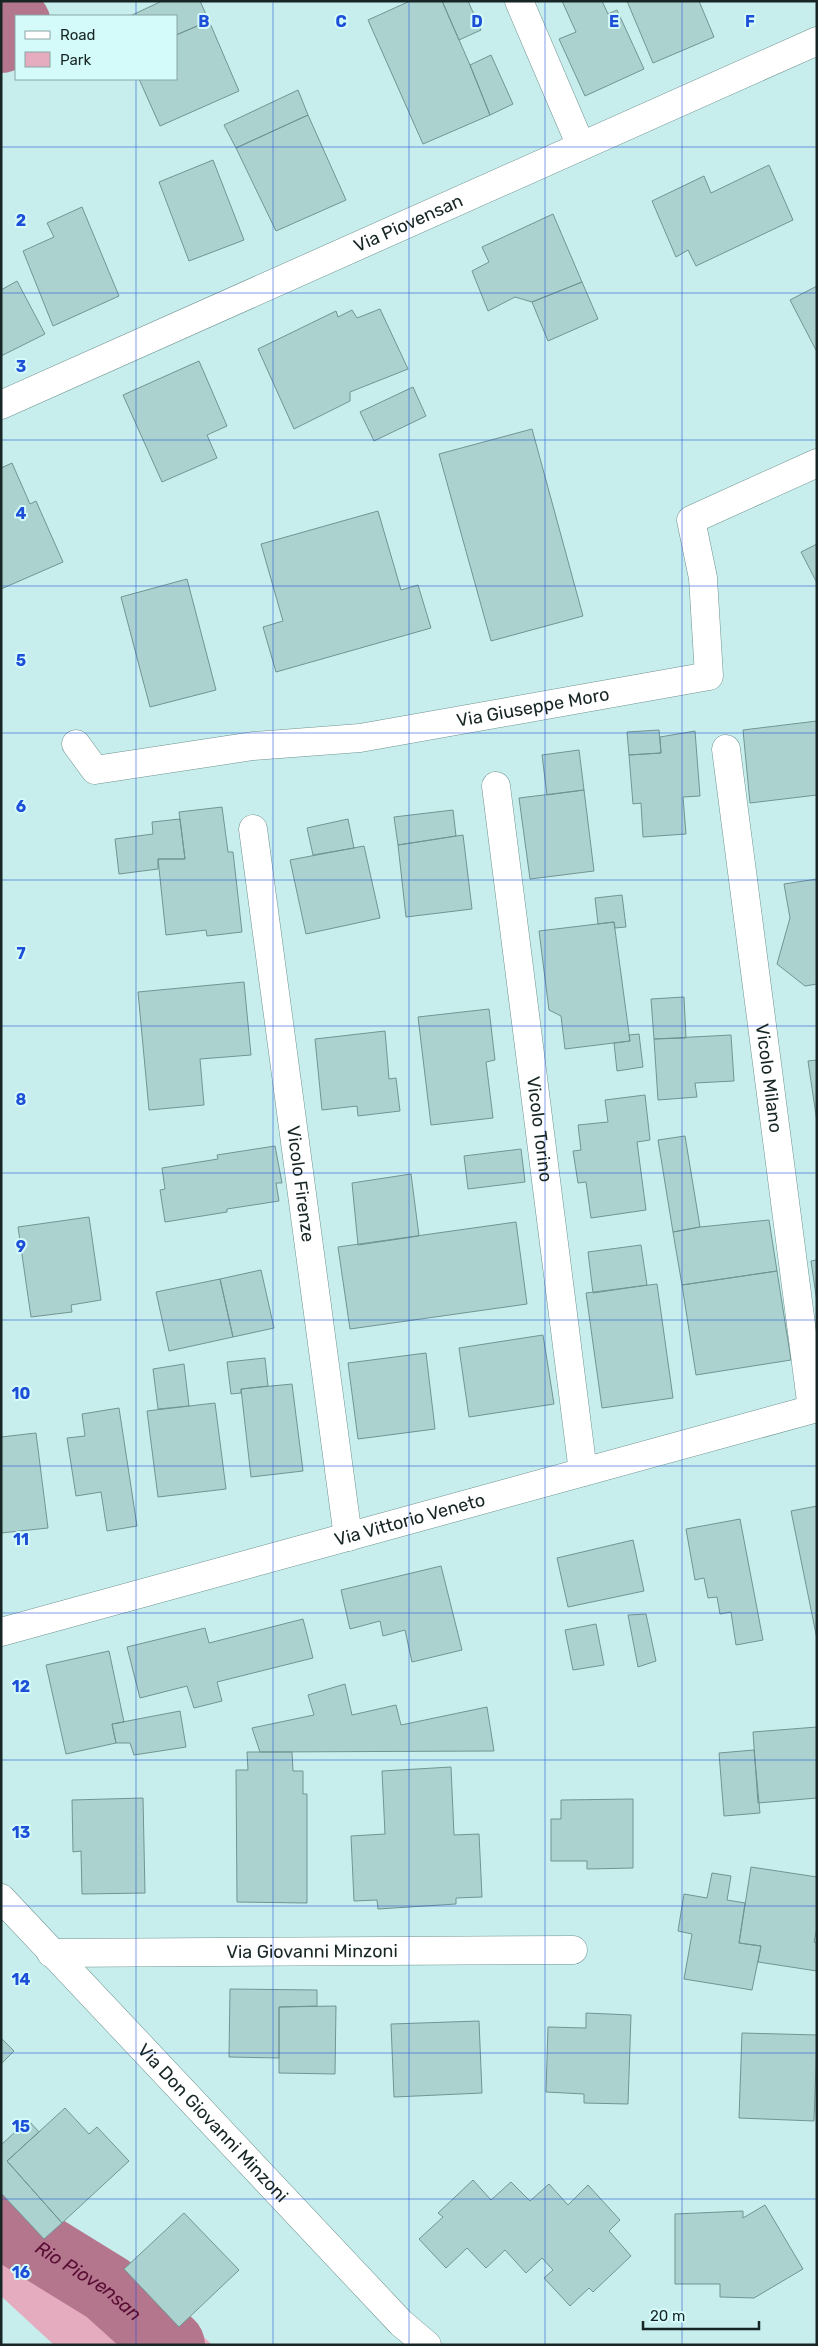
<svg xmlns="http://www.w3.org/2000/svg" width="818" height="2346" font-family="Rubik,sans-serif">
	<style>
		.green { fill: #e5acc0 }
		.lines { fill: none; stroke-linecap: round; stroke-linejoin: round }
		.river { stroke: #b4768d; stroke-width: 70 }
		.building { fill: #acd2d0; stroke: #719593 }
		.minor-casing { stroke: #6f9391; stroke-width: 29 }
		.minor { stroke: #fff; stroke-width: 28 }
		.grid { fill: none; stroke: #1d4ed8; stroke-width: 1; stroke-opacity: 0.55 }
		.labels { text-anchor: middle; stroke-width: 4; stroke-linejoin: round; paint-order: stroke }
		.street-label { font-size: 18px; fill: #172625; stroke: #d4fbf9 }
		.water-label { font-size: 19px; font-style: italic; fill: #590d34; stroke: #d4fbf9 }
		.grid-label { font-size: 16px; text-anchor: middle; font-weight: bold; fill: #1d4ed8; stroke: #d4fbf9; stroke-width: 4; stroke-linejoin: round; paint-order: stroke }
	</style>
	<rect width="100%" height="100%" fill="#c7eeec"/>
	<path class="green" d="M 1,2188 L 110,2255 L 157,2291 L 212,2345 L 54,2345 L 1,2296 Z"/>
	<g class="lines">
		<g class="river">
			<path d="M 1,38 L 16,24"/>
			<path id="s1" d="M 1,2223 L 108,2289 L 170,2345"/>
		</g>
	</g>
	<path class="building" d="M 162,1 L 200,1 L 209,21 L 176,35 L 176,16 L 130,16 Z
		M 410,1 L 442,1 L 470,65 L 490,115 L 423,144 L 368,20 Z
		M 442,1 L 468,1 L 481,30 L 459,40 Z
		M 562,1 L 602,1 L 608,14 L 617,10 L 644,69 L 585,96 L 559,39 L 576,32 Z
		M 627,1 L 699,1 L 714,37 L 653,63 Z
		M 209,21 L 239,91 L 160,126 L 139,79 L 176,79 L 176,35 Z
		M 491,55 L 513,104 L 490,115 L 470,65 Z
		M 298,90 L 308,115 L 236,148 L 224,125 Z
		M 308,115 L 346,200 L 276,231 L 236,148 Z
		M 213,160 L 244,240 L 189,261 L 159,182 Z
		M 769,165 L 793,220 L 696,266 L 688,250 L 676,257 L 652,201 L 704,176 L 711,193 Z
		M 82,207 L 119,296 L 53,326 L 23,251 L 54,237 L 47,223 Z
		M 553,214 L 582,282 L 532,302 L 515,297 L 488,311 L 472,271 L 489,262 L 482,247 Z
		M 17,281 L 45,334 L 1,356 L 1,290 Z
		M 582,282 L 598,319 L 548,341 L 532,302 Z
		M 817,286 L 817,352 L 790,300 Z
		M 380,309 L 408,369 L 350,392 L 350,401 L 294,429 L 258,349 L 336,311 L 338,317 L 352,310 L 357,318 Z
		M 199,361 L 227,426 L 207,435 L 217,458 L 162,482 L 123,395 Z
		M 413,387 L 426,416 L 374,441 L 360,412 Z
		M 532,429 L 583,616 L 491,641 L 439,454 Z
		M 12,463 L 30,504 L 36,501 L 63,562 L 1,589 L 1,468 Z
		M 378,511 L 401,590 L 418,585 L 431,628 L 276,672 L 263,627 L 283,621 L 261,544 Z
		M 817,544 L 817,583 L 801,552 Z
		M 187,579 L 216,690 L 150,707 L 121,597 Z
		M 817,721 L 817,795 L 750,803 L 743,730 Z
		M 659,730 L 661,753 L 629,755 L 627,732 Z
		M 695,731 L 700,796 L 683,797 L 686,834 L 643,837 L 641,803 L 633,804 L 629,755 L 661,753 L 660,737 Z
		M 579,750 L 584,790 L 547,795 L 542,755 Z
		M 584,790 L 594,871 L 530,879 L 519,798 Z
		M 222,807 L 228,852 L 233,852 L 242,932 L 207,936 L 206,930 L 166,935 L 158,859 L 185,859 L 179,812 Z
		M 453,810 L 456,836 L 398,845 L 394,817 Z
		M 180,819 L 185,859 L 158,859 L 158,869 L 119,874 L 115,839 L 153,834 L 152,822 Z
		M 348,819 L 354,848 L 313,855 L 307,828 Z
		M 463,835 L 472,909 L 406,917 L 398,845 Z
		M 364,846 L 380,918 L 306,934 L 290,860 Z
		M 817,879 L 817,984 L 805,986 L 777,964 L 790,918 L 784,884 Z
		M 622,895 L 626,927 L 615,928 L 614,922 L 598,924 L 595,898 Z
		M 614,922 L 630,1041 L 565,1049 L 561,1016 L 549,1010 L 539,931 Z
		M 244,982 L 251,1055 L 200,1059 L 204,1105 L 149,1110 L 138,992 Z
		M 684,997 L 686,1038 L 654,1039 L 651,999 Z
		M 489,1009 L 495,1060 L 486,1062 L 493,1118 L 431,1125 L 418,1017 Z
		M 385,1031 L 389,1079 L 396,1078 L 400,1111 L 358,1116 L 357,1106 L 322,1110 L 315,1039 Z
		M 639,1034 L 643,1067 L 617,1071 L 614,1043 L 630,1041 L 629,1035 Z
		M 731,1035 L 734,1081 L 695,1083 L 697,1097 L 658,1100 L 654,1039 Z
		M 817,1060 L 817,1122 L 808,1061 Z
		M 645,1095 L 650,1140 L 637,1142 L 646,1210 L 591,1218 L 586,1182 L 578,1183 L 573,1151 L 581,1150 L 578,1125 L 608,1122 L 605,1100 Z
		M 685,1136 L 700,1227 L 673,1232 L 658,1140 Z
		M 275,1146 L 282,1183 L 276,1183 L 279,1201 L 227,1209 L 227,1212 L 165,1222 L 160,1190 L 165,1189 L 162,1168 L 218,1159 L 217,1155 Z
		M 521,1149 L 525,1182 L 468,1189 L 464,1156 Z
		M 411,1174 L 419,1236 L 358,1245 L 352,1183 Z
		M 89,1217 L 101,1300 L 71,1305 L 72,1312 L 31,1317 L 18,1227 Z
		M 769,1220 L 777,1271 L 682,1285 L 673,1232 L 700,1227 Z
		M 516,1222 L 527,1304 L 350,1329 L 338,1247 Z
		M 641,1245 L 647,1285 L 593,1293 L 588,1252 Z
		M 817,1260 L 817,1302 L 811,1261 Z
		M 261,1270 L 274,1328 L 233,1337 L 220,1279 Z
		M 777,1271 L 791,1360 L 696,1375 L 682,1285 Z
		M 220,1279 L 233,1337 L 169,1351 L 156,1292 Z
		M 657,1284 L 673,1398 L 602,1408 L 586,1293 Z
		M 543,1335 L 554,1404 L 469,1417 L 459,1348 Z
		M 426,1353 L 435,1429 L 358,1439 L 348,1363 Z
		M 265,1358 L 268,1386 L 241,1389 L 241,1393 L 231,1394 L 227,1362 Z
		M 184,1364 L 189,1406 L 158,1409 L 153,1369 Z
		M 292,1384 L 303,1471 L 251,1477 L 241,1389 Z
		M 215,1403 L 226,1489 L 158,1497 L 147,1411 Z
		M 119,1408 L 137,1526 L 107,1531 L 101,1492 L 76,1496 L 67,1438 L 85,1436 L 82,1414 Z
		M 36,1433 L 48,1528 L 1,1533 L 1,1437 Z
		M 817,1506 L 817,1639 L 791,1511 Z
		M 740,1519 L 763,1640 L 736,1645 L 731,1612 L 720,1614 L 717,1597 L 708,1598 L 704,1578 L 695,1580 L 686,1529 Z
		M 633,1540 L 644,1591 L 568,1607 L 557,1558 Z
		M 441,1566 L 462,1650 L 412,1662 L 405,1630 L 383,1636 L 380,1621 L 350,1629 L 341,1590 Z
		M 646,1614 L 656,1661 L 638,1667 L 628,1615 Z
		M 303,1619 L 313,1658 L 217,1682 L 222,1701 L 194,1708 L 187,1686 L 140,1698 L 127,1647 L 205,1628 L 209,1643 Z
		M 596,1624 L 604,1665 L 573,1670 L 565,1630 Z
		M 109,1651 L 124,1722 L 112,1724 L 116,1743 L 66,1754 L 46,1665 Z
		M 345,1684 L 352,1715 L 396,1705 L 401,1725 L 487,1707 L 494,1751 L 260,1752 L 252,1728 L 314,1715 L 308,1695 Z
		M 180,1711 L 186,1747 L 134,1755 L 130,1743 L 116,1743 L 112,1724 Z
		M 817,1727 L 817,1798 L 758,1803 L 753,1732 Z
		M 754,1750 L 760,1813 L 724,1816 L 719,1753 Z
		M 247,1752 L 292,1752 L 293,1771 L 303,1771 L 303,1794 L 307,1794 L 307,1903 L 237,1902 L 236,1770 L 248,1770 Z
		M 451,1767 L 454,1835 L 479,1834 L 482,1897 L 456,1898 L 456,1904 L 378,1909 L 377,1900 L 354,1901 L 351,1836 L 385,1834 L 382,1771 Z
		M 143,1798 L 145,1893 L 82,1894 L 81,1851 L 73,1852 L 72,1800 Z
		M 633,1799 L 633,1868 L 587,1869 L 587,1861 L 551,1861 L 551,1819 L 561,1819 L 561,1800 Z
		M 751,1867 L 817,1877 L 817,1928 L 814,1942 L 817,1943 L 817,1971 L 758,1962 L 761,1946 L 739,1943 Z
		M 712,1873 L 731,1876 L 727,1900 L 745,1903 L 739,1943 L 761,1946 L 752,1990 L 684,1979 L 692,1934 L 678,1931 L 684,1894 L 707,1898 Z
		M 230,1989 L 317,1990 L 317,2006 L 279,2007 L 279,2058 L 229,2057 Z
		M 336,2006 L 335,2074 L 279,2073 L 279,2007 Z
		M 586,2013 L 631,2015 L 628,2104 L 584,2103 L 584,2094 L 546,2092 L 548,2027 L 586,2028 Z
		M 479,2021 L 482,2093 L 394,2097 L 391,2024 Z
		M 742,2033 L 817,2035 L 814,2121 L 739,2118 Z
		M 1,2038 L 14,2051 L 1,2064 Z
		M 65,2108 L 89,2134 L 97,2127 L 129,2161 L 62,2223 L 7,2161 Z
		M 28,2120 L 39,2132 L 7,2161 L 62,2223 L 44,2239 L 1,2193 L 1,2145 Z
		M 473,2180 L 491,2200 L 511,2182 L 530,2201 L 549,2184 L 568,2205 L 588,2185 L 620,2220 L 609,2231 L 631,2256 L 593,2292 L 589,2288 L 570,2306 L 544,2278 L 553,2270 L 542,2258 L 526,2273 L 505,2250 L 486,2268 L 467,2248 L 446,2268 L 419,2239 L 443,2217 L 438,2213 Z
		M 765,2205 L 803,2269 L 754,2298 L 720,2297 L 720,2284 L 675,2284 L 675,2214 L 743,2211 L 743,2218 Z
		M 184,2213 L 239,2270 L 179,2327 L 124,2269 Z"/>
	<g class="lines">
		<defs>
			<g id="minor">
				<path d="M 519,1 L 581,146"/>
				<path id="s2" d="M 1,405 L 817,41"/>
				<path id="s3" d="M 76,744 L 95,770 L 253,746 L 360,738 L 709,676 L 703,578 L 691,520 L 817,463"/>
				<path id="s4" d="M 726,749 L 812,1409"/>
				<path id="s5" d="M 496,786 L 583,1472"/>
				<path id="s6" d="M 253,829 L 348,1537"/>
				<path id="s7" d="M 1,1632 L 817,1408"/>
				<path id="s8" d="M 1,1898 L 401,2323 L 427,2345"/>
				<path id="s9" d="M 51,1953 L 573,1950"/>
			</g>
		</defs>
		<use href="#minor" class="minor-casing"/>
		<use href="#minor" class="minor"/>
	</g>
	<path class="grid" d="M 136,1 L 136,16M 273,1 L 273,2345M 409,1 L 409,2345M 545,1 L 545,2345M 682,1 L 682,2345M 136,79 L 136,2345M 1,147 L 817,147M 1,293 L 817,293M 1,440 L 817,440M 1,586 L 817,586M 1,733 L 817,733M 1,880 L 817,880M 1,1026 L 817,1026M 1,1173 L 817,1173M 1,1320 L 817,1320M 1,1466 L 817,1466M 1,1613 L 817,1613M 1,1760 L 817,1760M 1,1906 L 817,1906M 1,2053 L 817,2053M 1,2199 L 817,2199"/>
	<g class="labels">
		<g class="street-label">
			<text dy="6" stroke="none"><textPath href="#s2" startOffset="446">Via Piovensan</textPath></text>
			<text dy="6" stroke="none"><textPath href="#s3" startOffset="475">Via Giuseppe Moro</textPath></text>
			<text dy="6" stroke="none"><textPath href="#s4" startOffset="332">Vicolo Milano</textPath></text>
			<text dy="6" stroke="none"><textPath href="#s5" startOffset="346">Vicolo Torino</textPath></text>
			<text dy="6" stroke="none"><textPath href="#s6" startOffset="358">Vicolo Firenze</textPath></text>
			<text dy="6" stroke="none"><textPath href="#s7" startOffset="424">Via Vittorio Veneto</textPath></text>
			<text dy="6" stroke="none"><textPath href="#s9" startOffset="261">Via Giovanni Minzoni</textPath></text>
			<text dy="6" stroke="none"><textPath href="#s8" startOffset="309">Via Don Giovanni Minzoni</textPath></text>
		</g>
		<g class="water-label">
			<text dy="7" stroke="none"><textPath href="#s1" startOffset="105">Rio Piovensan</textPath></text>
		</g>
	</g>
	<g class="grid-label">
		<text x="204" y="27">B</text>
		<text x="341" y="27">C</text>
		<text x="477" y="27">D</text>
		<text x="614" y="27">E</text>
		<text x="750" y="27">F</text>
		<text x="21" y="226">2</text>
		<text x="21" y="372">3</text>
		<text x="21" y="519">4</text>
		<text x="21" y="666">5</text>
		<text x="21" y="812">6</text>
		<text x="21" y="959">7</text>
		<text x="21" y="1105">8</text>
		<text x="21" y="1252">9</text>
		<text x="21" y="1399">10</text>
		<text x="21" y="1545">11</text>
		<text x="21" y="1692">12</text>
		<text x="21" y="1838">13</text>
		<text x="21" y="1985">14</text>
		<text x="21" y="2132">15</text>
		<text x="21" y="2278">16</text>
	</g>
	<rect width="818" height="2346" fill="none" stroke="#172625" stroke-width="5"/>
	<rect x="15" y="15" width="162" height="65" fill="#d4fbf9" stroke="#88a6a4"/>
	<rect x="25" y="31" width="25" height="8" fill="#ffffff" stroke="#88a6a4"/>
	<text x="60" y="40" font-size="15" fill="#172625">Road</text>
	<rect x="25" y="52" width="25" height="15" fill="#e5acc0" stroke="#88a6a4"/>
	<text x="60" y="65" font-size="15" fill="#172625">Park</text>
	<path d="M643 2321v8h116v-8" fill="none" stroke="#172625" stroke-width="2.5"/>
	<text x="650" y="2321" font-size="15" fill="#172625" stroke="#d4fbf9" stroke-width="4" paint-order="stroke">20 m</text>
</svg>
